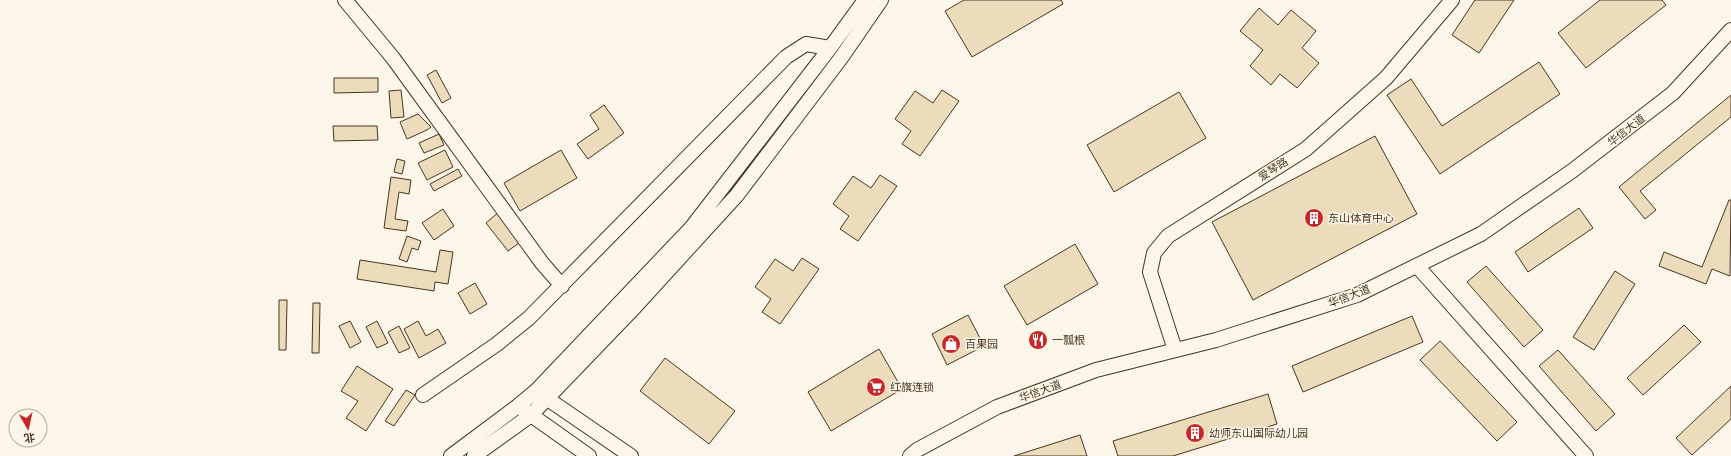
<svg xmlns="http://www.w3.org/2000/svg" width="1731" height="456" font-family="'Source Serif 4','Noto Sans SC',serif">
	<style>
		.building { fill: #ecdcbc; stroke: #4a3520 }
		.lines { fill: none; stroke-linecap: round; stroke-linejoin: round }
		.minor-casing { stroke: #4a3520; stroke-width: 16 }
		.minor { stroke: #fbf6e9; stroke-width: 14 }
		.labels { text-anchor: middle; stroke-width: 3; stroke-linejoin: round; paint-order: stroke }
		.street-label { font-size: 11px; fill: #4a3520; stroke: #fbf6e9 }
		.poi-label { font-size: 11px; fill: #4a3520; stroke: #fbf6e9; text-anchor: start }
	</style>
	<rect width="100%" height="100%" fill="#fbf6e9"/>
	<path class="building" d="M 964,0 L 1061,0 L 1063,4 L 972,57 L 945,11 Z
		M 1475,0 L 1514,0 L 1479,53 L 1452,35 Z
		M 1600,0 L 1662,0 L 1666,5 L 1586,68 L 1558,33 Z
		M 1259,8 L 1278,25 L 1291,10 L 1316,31 L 1302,48 L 1319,63 L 1297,88 L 1280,74 L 1271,85 L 1250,66 L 1263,50 L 1240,31 Z
		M 1539,62 L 1560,94 L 1440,174 L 1387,95 L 1411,79 L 1442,126 Z
		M 436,70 L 451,98 L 442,103 L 427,75 Z
		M 334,78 L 378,78 L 378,92 L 334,93 Z
		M 401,90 L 404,117 L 391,118 L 389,91 Z
		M 942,90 L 959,101 L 920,156 L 902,144 L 911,131 L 895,119 L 915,91 L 933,103 Z
		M 1179,92 L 1206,138 L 1114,192 L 1087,145 Z
		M 1731,95 L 1731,117 L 1640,191 L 1656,210 L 1645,219 L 1619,187 Z
		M 604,105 L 624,133 L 588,159 L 577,144 L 599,129 L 590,115 Z
		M 418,114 L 431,127 L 427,130 L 407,139 L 400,122 Z
		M 333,126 L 377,126 L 378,140 L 334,141 Z
		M 439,134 L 444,145 L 424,153 L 419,143 Z
		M 1375,136 L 1417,214 L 1253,300 L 1212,222 Z
		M 445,150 L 453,167 L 427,180 L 418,163 Z
		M 561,150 L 577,178 L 520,211 L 504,183 Z
		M 397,159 L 405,161 L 402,174 L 394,172 Z
		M 458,169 L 462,176 L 434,191 L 430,184 Z
		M 880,175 L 897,186 L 858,241 L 840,229 L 849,216 L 833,204 L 853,176 L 871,188 Z
		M 391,177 L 411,180 L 409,194 L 399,192 L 395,219 L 408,221 L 406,231 L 384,228 Z
		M 1729,200 L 1731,200 L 1730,276 L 1712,269 L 1706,284 L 1659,266 L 1664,252 L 1702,267 Z
		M 1579,208 L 1593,228 L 1528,272 L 1515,252 Z
		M 443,209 L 454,226 L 434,240 L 422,223 Z
		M 500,211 L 523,240 L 508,251 L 486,223 Z
		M 407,236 L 421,241 L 418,250 L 412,248 L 407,262 L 399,259 Z
		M 1075,244 L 1098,284 L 1027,325 L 1004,286 Z
		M 440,250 L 453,252 L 448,284 L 435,282 L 434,291 L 357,279 L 360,260 L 436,272 Z
		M 802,258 L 819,269 L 780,324 L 762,312 L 771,299 L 755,287 L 775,259 L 793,271 Z
		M 1486,266 L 1543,330 L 1524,347 L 1467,282 Z
		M 1615,271 L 1635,284 L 1594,350 L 1573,337 Z
		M 475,283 L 487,304 L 470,314 L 458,293 Z
		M 279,300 L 287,300 L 286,350 L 279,350 Z
		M 313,303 L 320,303 L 319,353 L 312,353 Z
		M 968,315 L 984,346 L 947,365 L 932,334 Z
		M 1412,316 L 1423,342 L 1303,392 L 1292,366 Z
		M 350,321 L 361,342 L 350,348 L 339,326 Z
		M 377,321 L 388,343 L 377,348 L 366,327 Z
		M 418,321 L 426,336 L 438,329 L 446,343 L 419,358 L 404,329 Z
		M 1684,325 L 1701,342 L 1643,395 L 1627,378 Z
		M 399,326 L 410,348 L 399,353 L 388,332 Z
		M 1440,341 L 1517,422 L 1497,441 L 1420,360 Z
		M 879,349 L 902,389 L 831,431 L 808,392 Z
		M 1558,350 L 1615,414 L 1596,431 L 1539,366 Z
		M 665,358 L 735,411 L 709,444 L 640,391 Z
		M 357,366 L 393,389 L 366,431 L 346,418 L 358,401 L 341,391 Z
		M 1731,386 L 1731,419 L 1692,455 L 1676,438 Z
		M 406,390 L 415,395 L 394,426 L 385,421 Z
		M 1268,394 L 1277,424 L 1173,456 L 1118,456 L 1113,441 Z
		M 1080,435 L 1087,456 L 1014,456 Z"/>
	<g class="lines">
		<defs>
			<path id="minor" d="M 345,0 L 393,58 L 542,263 L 562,286
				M 1417,266 L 1586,456
				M 1175,350 L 1150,272 L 1154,253 L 1168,236 L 1306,149 L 1386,78 L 1452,0
				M 539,393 L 631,456
				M 423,395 L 497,344 L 529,318 L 786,57 L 806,44 L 830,48
				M 524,410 L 589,456
				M 451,456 L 518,406 L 536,391 L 692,227 L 830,48 L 865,0
				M 474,456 L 531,415 L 632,310 L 737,195 L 841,58 L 881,0
				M 910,456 L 917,450 L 997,407 L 1096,370 L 1216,340 L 1357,295 L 1481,234 L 1572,171 L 1673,93 L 1731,30"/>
		</defs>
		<use href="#minor" class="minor-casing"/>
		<use href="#minor" class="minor"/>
	</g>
	<defs>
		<symbol id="building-disc" viewBox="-11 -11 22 22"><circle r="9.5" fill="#c62828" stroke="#fbf6e9"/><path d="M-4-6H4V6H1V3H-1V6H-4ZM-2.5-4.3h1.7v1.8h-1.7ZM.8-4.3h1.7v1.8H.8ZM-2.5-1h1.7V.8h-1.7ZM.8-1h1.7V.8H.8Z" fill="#fff"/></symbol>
		<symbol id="restaurant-disc" viewBox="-11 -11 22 22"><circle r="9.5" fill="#c62828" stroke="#fbf6e9"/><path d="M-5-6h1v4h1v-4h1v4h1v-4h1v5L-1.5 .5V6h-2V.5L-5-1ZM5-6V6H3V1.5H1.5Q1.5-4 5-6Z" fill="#fff"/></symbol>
		<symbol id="shop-disc" viewBox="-11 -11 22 22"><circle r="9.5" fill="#c62828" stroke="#fbf6e9"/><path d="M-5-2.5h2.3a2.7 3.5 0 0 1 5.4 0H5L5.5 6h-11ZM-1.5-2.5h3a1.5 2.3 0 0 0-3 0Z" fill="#fff"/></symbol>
		<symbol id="supermarket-disc" viewBox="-11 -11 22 22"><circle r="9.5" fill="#c62828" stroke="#fbf6e9"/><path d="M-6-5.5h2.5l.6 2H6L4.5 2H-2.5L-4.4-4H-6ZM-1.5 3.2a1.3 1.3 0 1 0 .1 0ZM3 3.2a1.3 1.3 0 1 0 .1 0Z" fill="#fff"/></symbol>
	</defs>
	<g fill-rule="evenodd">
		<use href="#building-disc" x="1303" y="207" width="22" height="22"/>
		<use href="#restaurant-disc" x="1027" y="329" width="22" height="22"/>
		<use href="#shop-disc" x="940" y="333" width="22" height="22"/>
		<use href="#supermarket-disc" x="865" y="376" width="22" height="22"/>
		<use href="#building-disc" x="1184" y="422" width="22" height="22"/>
	</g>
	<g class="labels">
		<g class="street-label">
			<text transform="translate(1626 130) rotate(-38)" y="4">华信大道</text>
			<text transform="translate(1273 169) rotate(-32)" y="4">爱琴路</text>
			<text transform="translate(1349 296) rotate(-21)" y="4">华信大道</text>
			<text transform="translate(1040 391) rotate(-20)" y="4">华信大道</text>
		</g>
		<g class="poi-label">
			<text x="1328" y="222">东山体育中心</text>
			<text x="1052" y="344">一瓢根</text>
			<text x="965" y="348">百果园</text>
			<text x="890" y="391">红旗连锁</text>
			<text x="1209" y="437">幼师东山国际幼儿园</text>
		</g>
	</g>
	<g transform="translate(28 428) rotate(171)"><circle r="19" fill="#fbf6e9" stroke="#b4a999"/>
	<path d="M0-3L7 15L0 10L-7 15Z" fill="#c62828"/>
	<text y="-6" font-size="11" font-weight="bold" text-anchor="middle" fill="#4a3520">北</text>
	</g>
</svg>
